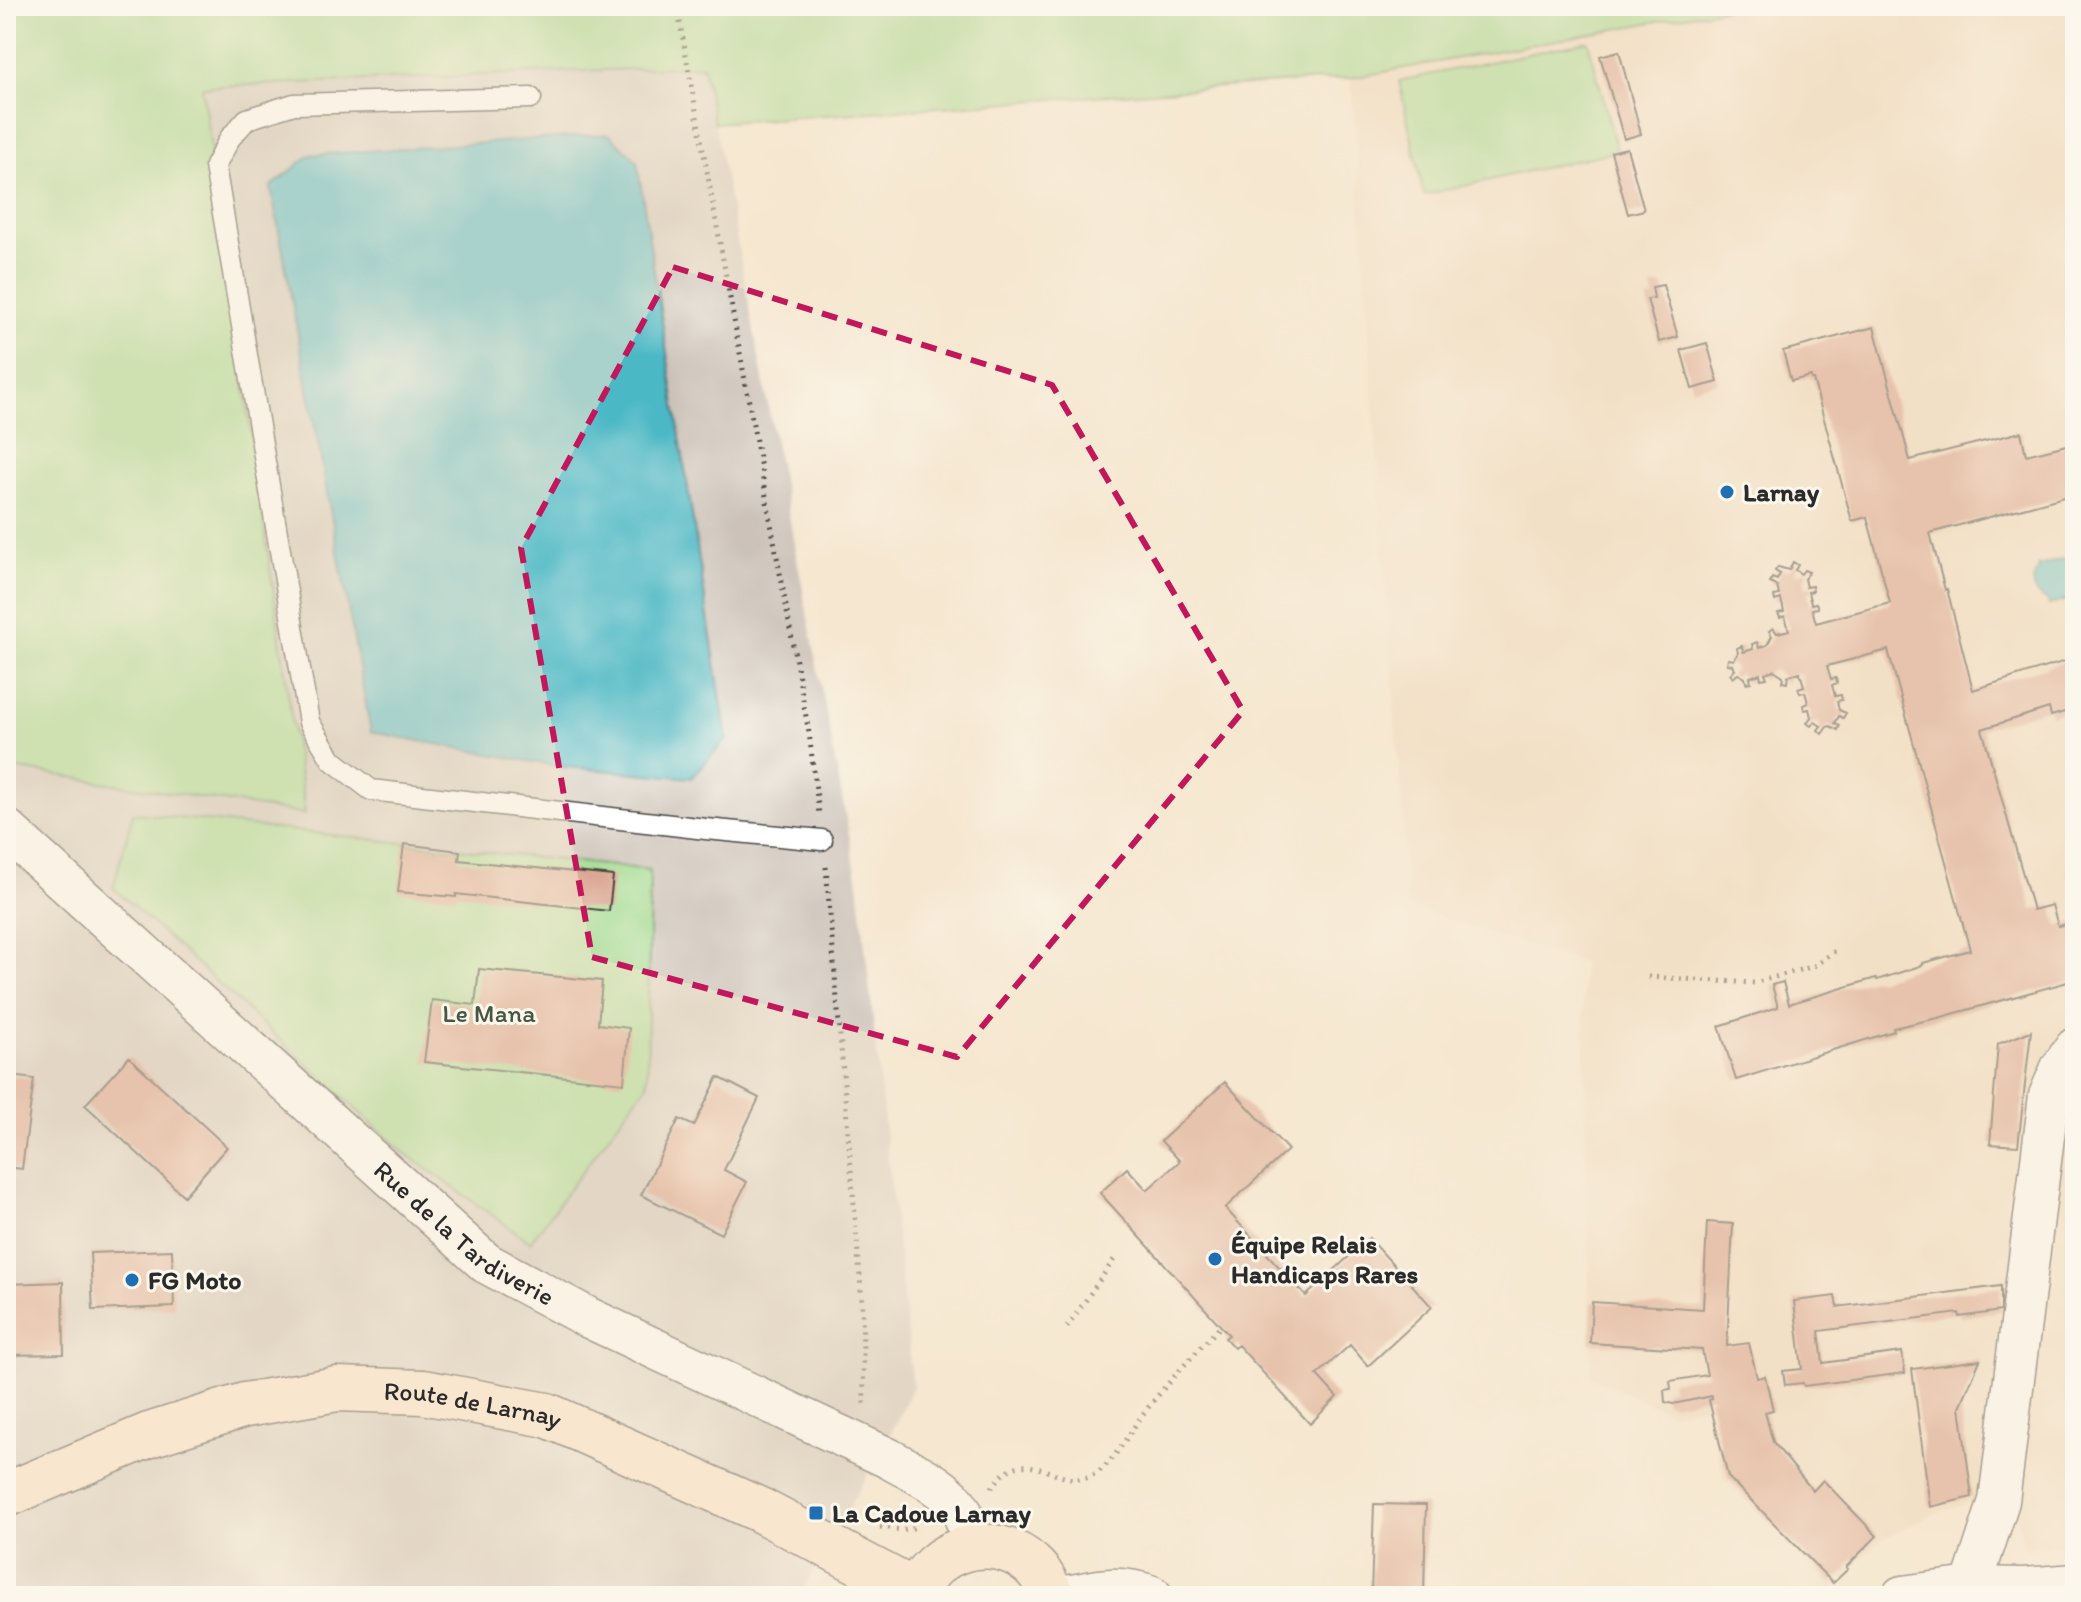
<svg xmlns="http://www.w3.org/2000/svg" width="2081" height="1602" font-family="Itim,sans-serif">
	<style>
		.built { fill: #eed7bb }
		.industrial { fill: #ccc2b9 }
		.green { fill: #9fda8d; stroke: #65825c; stroke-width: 2 }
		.water { fill: #4bb8c6; stroke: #3b7278; stroke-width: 2 }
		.building { fill: #d59580 }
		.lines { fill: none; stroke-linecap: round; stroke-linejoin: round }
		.lane-casing { stroke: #494744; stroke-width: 23 }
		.street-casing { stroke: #494744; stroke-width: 43 }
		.secondary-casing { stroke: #494744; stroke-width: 47 }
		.path { stroke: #494744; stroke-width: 5; stroke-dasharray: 2 6; stroke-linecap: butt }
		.lane { stroke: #fff; stroke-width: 20 }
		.street { stroke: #fff; stroke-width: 40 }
		.secondary { stroke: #fce5cf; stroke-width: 44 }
		.marked { fill: none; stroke: #c2185b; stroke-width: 6; stroke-dasharray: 16 10; stroke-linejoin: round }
		.poi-dot { fill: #1f6fb2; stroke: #fbf7ec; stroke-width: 3 }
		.labels { text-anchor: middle; stroke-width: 6; stroke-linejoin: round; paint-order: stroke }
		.poi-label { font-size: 26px; font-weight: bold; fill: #2b2b2b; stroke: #fbf7ec; text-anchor: start }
		.park-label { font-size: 26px; fill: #485744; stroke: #fbf7ec }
		.street-label { font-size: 26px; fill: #2b2b2b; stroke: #fbf7ec }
	</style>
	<rect width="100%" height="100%" fill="#fbf7ec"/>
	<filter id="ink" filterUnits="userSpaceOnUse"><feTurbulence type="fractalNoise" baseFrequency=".0125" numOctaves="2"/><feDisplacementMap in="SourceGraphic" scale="16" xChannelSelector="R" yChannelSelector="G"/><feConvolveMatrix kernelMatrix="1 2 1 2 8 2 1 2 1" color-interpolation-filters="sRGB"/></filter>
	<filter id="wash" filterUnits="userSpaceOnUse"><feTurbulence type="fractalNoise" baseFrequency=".006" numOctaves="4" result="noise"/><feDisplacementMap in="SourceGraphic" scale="32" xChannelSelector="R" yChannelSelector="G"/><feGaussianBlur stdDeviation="1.8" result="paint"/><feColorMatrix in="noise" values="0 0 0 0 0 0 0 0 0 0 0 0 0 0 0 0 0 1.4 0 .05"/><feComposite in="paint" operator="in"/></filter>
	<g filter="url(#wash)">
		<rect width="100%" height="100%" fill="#f6e7d0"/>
		<path class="built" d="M 1740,6 L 2075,6 L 2075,1543 L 2025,1549 L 2013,1507 L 1975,1501 L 1930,1515 L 1880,1541 L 1833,1590 L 1724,1478 L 1706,1404 L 1670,1413 L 1591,1378 L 1582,963 L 1408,906 L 1351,78 Z"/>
		<path class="industrial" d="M 704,66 L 858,882 L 913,1387 L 891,1433 L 799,1596 L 6,1596 L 6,767 L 305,814 L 202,87 Z"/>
		<path class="green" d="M 6,6 L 1740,6 L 1351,78 L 714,123 L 703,66 L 202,87 L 305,814 L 6,767 Z
			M 1588,41 L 1617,151 L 1424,195 L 1399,81 Z
			M 133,813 L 650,870 L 647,1084 L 530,1242 L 402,1151 L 113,888 Z"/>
		<path class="water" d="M 609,134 L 637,161 L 727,739 L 691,778 L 555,766 L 371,732 L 271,187 L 310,155 Z
			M 2075,556 L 2075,598 L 2049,605 L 2047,600 C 2034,595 2028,580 2039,570 L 2038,566 Z"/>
		<g id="blocks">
			<path class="building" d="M 1619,51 L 1641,134 L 1624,139 L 1600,56 Z
				M 1627,148 L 1644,210 L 1628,214 L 1611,152 Z
				M 1663,285 L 1678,337 L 1659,342 L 1647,299 L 1654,298 L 1652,287 Z
				M 1874,327 L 1910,460 L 2021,432 L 2026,455 L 2075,443 L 2075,494 L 1930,533 L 1945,590 L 1947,589 L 1973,690 L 2075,658 L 2075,700 L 2073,701 L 2075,709 L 2051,716 L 2049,708 L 1982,729 L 2033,910 L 2052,905 L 2058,926 L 2075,922 L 2075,980 L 1938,1018 L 1893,1028 L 1894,1031 L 1736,1080 L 1719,1026 L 1778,1007 L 1772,985 L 1783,982 L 1789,1004 L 1876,978 L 1877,980 L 1923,965 L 1923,963 L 1970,950 L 1888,650 L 1827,666 L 1831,679 L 1836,678 L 1837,683 L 1832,685 L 1835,696 L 1841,695 L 1842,700 L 1837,701 L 1839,710 L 1846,713 L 1843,718 L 1839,716 L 1835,723 L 1840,725 L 1838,730 L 1830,726 L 1827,727 L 1822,734 L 1818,730 L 1821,726 L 1815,722 L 1811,726 L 1807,723 L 1811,717 L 1809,709 L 1804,710 L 1803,705 L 1808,703 L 1805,692 L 1800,693 L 1798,688 L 1804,686 L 1800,673 L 1788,676 L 1787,683 L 1782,682 L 1783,676 L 1774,670 L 1765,673 L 1767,678 L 1761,679 L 1760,674 L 1750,677 L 1751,682 L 1746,683 L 1745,678 L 1738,674 L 1733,678 L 1730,674 L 1735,670 L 1733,665 L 1727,664 L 1728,659 L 1734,660 L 1738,653 L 1737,648 L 1742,646 L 1743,652 L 1753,649 L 1752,644 L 1757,642 L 1759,648 L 1767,645 L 1772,636 L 1769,631 L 1773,628 L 1777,633 L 1789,630 L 1785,616 L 1780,618 L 1778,613 L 1784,612 L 1781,599 L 1775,601 L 1774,596 L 1779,595 L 1777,586 L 1770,583 L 1772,578 L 1777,580 L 1780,574 L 1775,571 L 1778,567 L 1789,570 L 1793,562 L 1798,565 L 1795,570 L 1801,574 L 1804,570 L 1809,572 L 1804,579 L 1806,587 L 1812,586 L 1813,591 L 1808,592 L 1811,604 L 1816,603 L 1818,608 L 1812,609 L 1816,623 L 1890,603 L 1867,517 L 1852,521 L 1813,379 L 1811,379 L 1811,376 L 1791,381 L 1783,351 Z
				M 1707,343 L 1718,382 L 1692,389 L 1681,350 Z
				M 404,844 L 460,851 L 459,860 L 613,876 L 609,911 L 456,894 L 456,897 L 398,892 Z
				M 479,969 L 602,981 L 598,1024 L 629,1028 L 624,1083 L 424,1062 L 432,1000 L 475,1005 Z
				M 2031,1031 L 2018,1146 L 1990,1144 L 1998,1044 Z
				M 129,1057 L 227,1147 L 184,1196 L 85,1105 Z
				M 6,1075 L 34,1079 L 22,1169 L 6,1167 Z
				M 718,1077 L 759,1098 L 724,1170 L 747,1182 L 721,1234 L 641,1195 L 679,1119 L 694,1126 Z
				M 1225,1082 L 1288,1150 L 1225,1208 L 1290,1279 L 1306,1296 L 1369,1238 L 1432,1307 L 1368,1366 L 1350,1345 L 1317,1375 L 1337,1397 L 1310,1424 L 1238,1345 L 1234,1348 L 1225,1338 L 1229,1335 L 1100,1193 L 1127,1168 L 1147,1190 L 1180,1161 L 1161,1141 Z
				M 1707,1222 L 1733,1224 L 1727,1346 L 1749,1343 L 1757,1378 L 1765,1376 L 1773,1410 L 1765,1412 L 1773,1442 L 1813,1491 L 1823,1480 L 1877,1536 L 1846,1567 L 1848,1569 L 1833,1583 L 1728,1477 L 1709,1400 L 1712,1399 L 1712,1396 L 1673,1404 L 1665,1402 L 1664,1390 L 1671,1389 L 1670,1381 L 1707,1375 L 1702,1350 L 1590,1343 L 1592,1302 L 1703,1309 Z
				M 172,1250 L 174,1307 L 93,1310 L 90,1253 Z
				M 63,1282 L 64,1354 L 6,1355 L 6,1284 Z
				M 2001,1286 L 2001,1311 L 1960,1317 L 1959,1313 L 1819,1331 L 1823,1363 L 1902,1352 L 1905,1373 L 1804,1386 L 1803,1383 L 1785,1385 L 1783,1371 L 1802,1369 L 1794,1301 L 1835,1296 L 1837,1307 Z
				M 1980,1360 L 1960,1407 L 1972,1497 L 1930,1507 L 1912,1369 Z
				M 1374,1504 L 1426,1505 L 1424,1596 L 1371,1596 Z"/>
		</g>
	</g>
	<g filter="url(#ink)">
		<use href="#blocks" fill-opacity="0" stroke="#494744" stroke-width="2"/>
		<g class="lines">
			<defs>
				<path id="lane" d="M 531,98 L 294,104 L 247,119 L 230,138 L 215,166 L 309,722 L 332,760 L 371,790 L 706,829 L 822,840"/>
				<g id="street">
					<path id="s1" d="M 6,829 L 486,1263 L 587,1317 L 888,1458 C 912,1472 946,1485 961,1510 C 967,1521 970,1534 973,1546"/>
					<path d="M 1971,1587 L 1999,1501 L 2049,1096 L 2061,1068 L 2075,1048"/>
					<path d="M 1067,1596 C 1099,1589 1121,1584 1152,1596"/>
					<path d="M 1902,1596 L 1971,1587 L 2023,1588 L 2075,1584"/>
				</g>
				<g id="secondary">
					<path id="s2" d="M 6,1495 L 149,1435 L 245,1405 L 337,1389 L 423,1392 L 547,1415 L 760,1510 L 916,1592"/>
					<path d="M 915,1596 C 930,1547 995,1530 1032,1565 C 1042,1574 1047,1584 1052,1596"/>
				</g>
			</defs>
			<use href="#lane" class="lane-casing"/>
			<use href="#street" class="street-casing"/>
			<use href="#secondary" class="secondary-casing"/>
			<path class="path" d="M 677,6 L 809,733 L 819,814
				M 826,867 L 862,1301 L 864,1404
				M 1648,977 L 1754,983 L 1814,966 L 1835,951
				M 1067,1327 L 1115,1258
				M 992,1488 C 1025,1437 1056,1492 1092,1476 C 1114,1465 1131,1428 1147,1409 C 1170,1380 1195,1353 1221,1326
				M 880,1527 L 902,1530 L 918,1527
				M 1188,1592 L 1204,1596"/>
			<use href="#lane" class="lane"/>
			<use href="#street" class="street"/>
			<use href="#secondary" class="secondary"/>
		</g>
	</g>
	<path d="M0 0H2081V1602H0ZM 673,267 L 1052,385 L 1243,711 L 957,1057 L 592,957 L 521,548 Z" fill="#f6e7d0" fill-opacity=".55" fill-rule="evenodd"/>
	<path class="marked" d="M 673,267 L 1052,385 L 1243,711 L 957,1057 L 592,957 L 521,548 Z"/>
	<g class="poi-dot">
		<circle cx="1727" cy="492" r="8"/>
		<circle cx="1215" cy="1259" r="8"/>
		<circle cx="132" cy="1280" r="8"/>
		<rect x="808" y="1505" width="16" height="16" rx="4"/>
	</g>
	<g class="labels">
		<g class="poi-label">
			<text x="1743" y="501">Larnay</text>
			<text x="1231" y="1253">Équipe Relais<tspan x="1231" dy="30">Handicaps Rares</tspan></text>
			<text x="148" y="1289">FG Moto</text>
			<text x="832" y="1522">La Cadoue Larnay</text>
		</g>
		<g class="park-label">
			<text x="489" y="1022">Le Mana</text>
		</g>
		<g class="street-label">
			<text dy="9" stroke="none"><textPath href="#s1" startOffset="612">Rue de la Tardiverie</textPath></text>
			<text dy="9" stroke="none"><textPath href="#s2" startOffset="486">Route de Larnay</textPath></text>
		</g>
	</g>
	<rect width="2081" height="1602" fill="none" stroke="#fbf7ec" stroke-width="32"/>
</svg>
